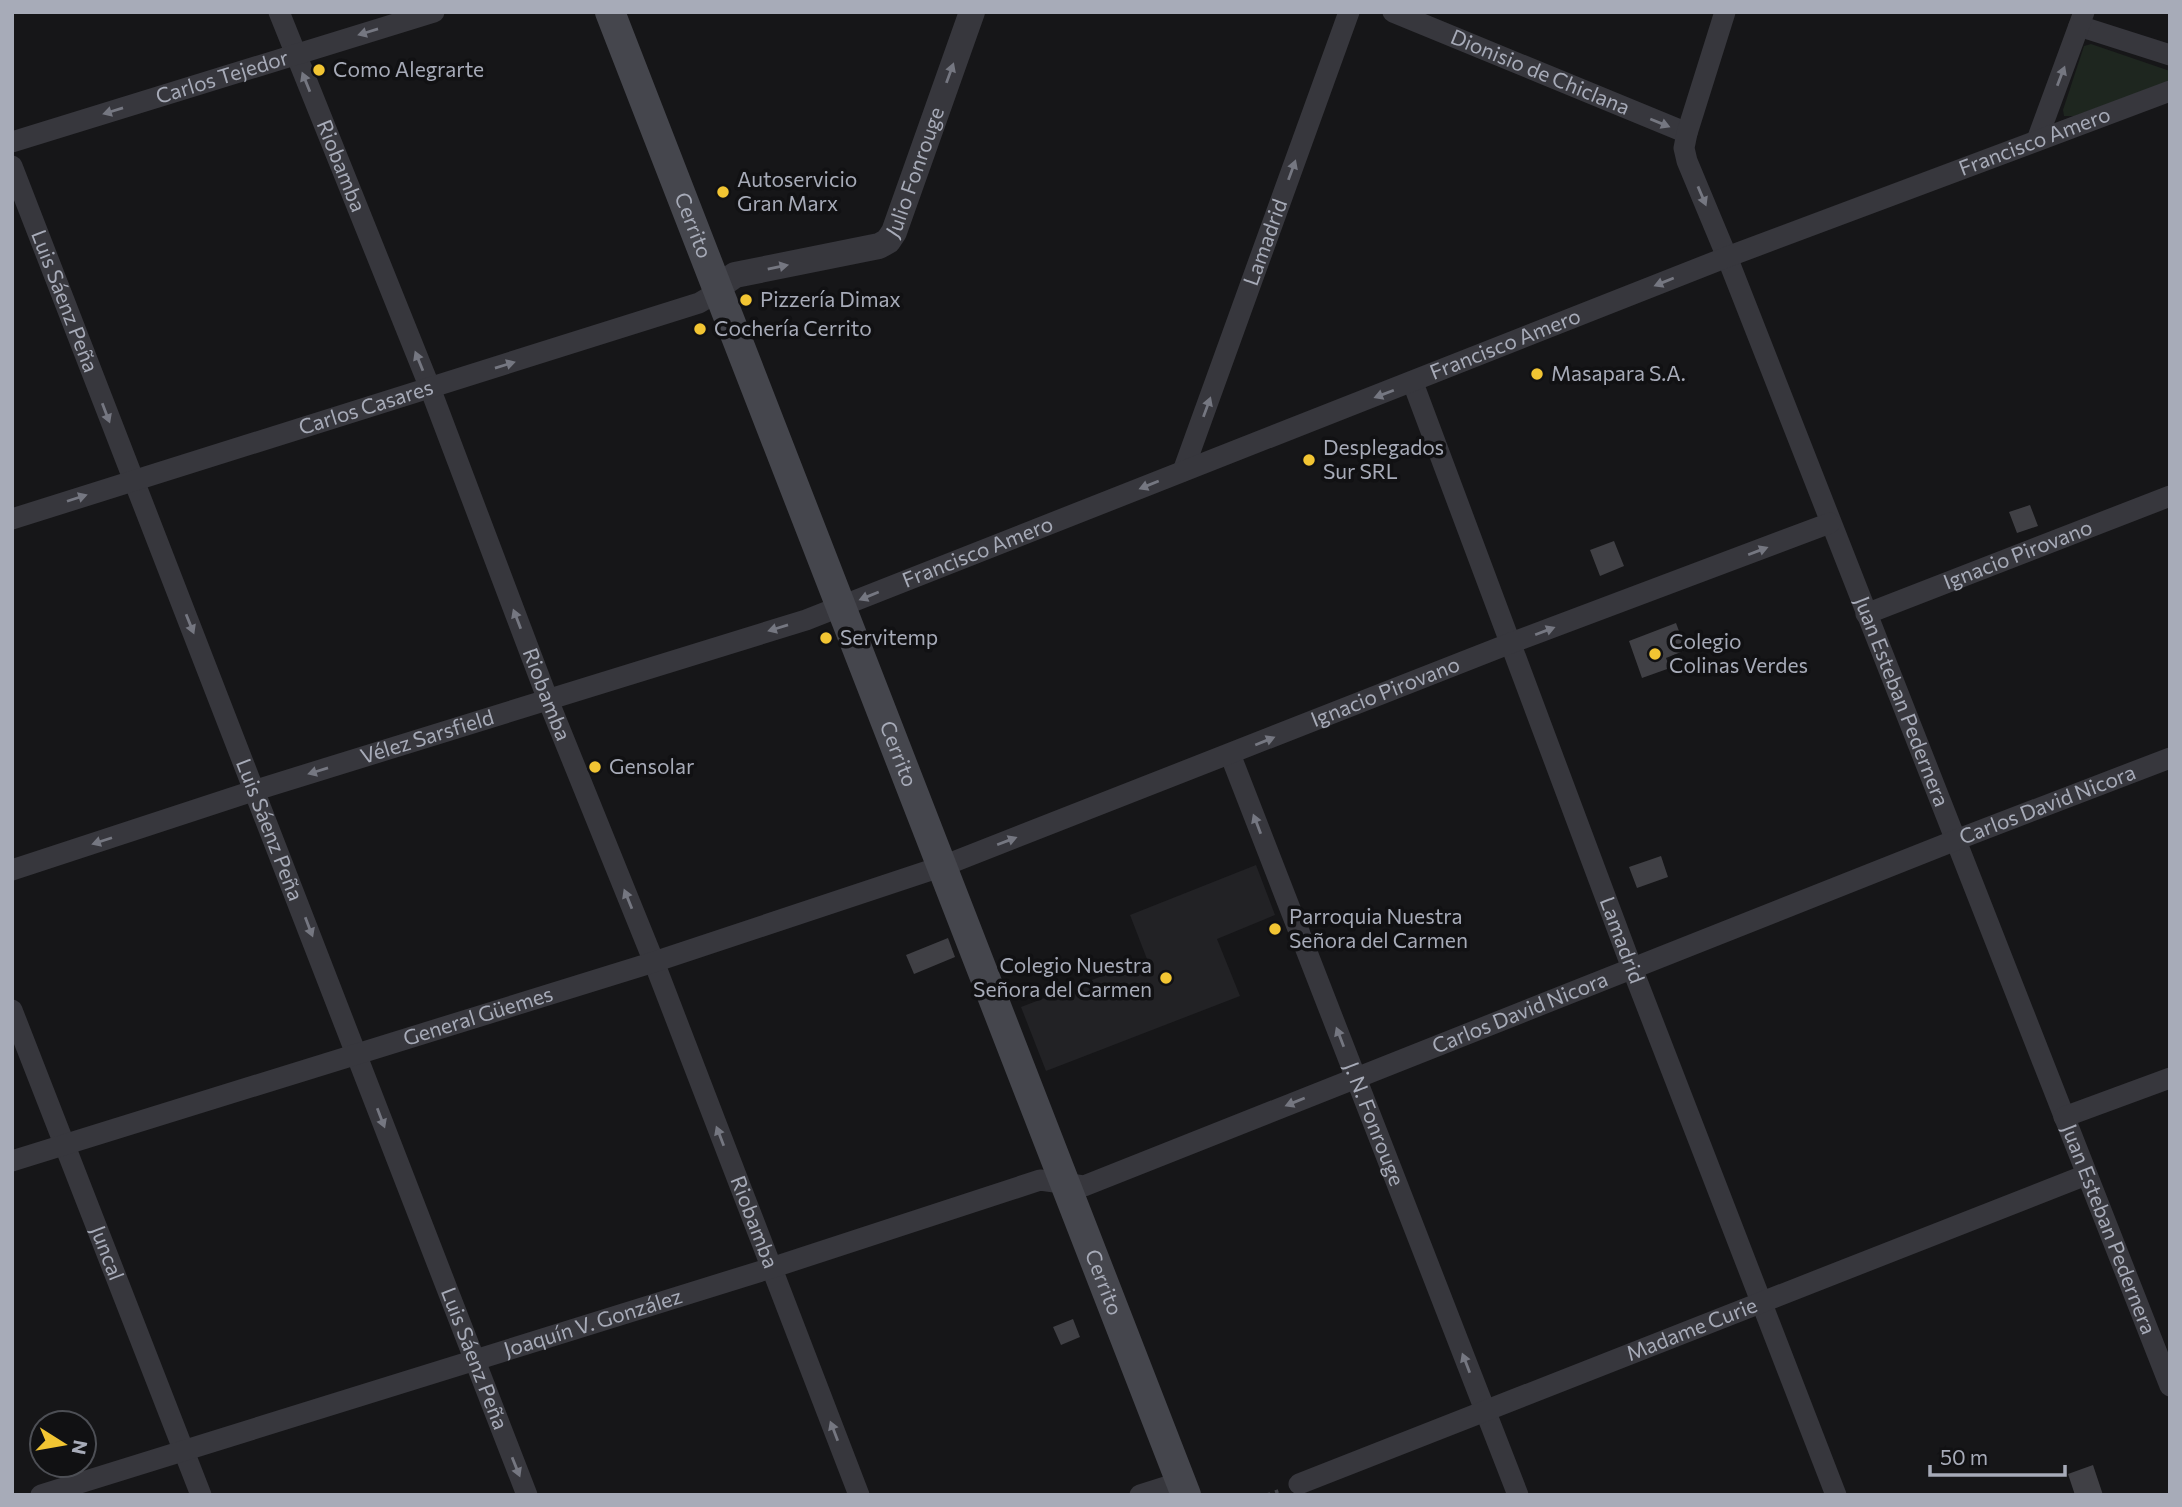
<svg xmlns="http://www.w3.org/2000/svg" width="2182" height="1507" font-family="Commissioner,sans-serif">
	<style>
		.built { fill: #222225 }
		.green { fill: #1e261f }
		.building { fill: #404045 }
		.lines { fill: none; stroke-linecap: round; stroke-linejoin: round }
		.path { stroke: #3d3e44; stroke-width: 3.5; stroke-dasharray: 3.5 5; stroke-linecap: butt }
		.minor { stroke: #37373d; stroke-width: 21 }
		.tertiary { stroke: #37373d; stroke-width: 26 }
		.secondary { stroke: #45464d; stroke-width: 30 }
		.oneway { fill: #757781 }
		.poi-dot { fill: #f2c533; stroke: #111113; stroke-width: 2.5 }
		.labels { text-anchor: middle; stroke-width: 7; stroke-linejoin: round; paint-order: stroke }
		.poi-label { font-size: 21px; fill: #a7abb8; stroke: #111113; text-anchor: start }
		.street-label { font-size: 21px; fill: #a7abb8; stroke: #111113 }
	</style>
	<rect width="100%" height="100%" fill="#161618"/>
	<path class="built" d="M 1256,865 L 1275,915 L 1217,939 L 1240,996 L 1046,1071 L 1021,1007 L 1147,959 L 1130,915 Z"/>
	<path class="green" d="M 2091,44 L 2170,71 L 2170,81 L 2074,116 L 2064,116 L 2063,110 L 2084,46 Z"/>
	<path class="building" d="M 2030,505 L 2038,526 L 2017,533 L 2009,512 Z
		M 1614,541 L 1624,566 L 1600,576 L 1590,550 Z
		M 1676,623 L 1686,650 L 1666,658 L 1670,668 L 1642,678 L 1629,641 Z
		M 1661,856 L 1668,877 L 1637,888 L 1629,867 Z
		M 948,938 L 955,957 L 914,974 L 906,955 Z
		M 1073,1319 L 1080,1337 L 1061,1345 L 1053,1327 Z
		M 2093,1465 L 2103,1495 L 2075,1495 L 2068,1474 Z"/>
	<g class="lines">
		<path class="path" d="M 1267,1495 L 1281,1490"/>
		<g class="minor">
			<path id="s1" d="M 279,12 L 430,388 L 548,700 L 654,962 L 859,1495"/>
			<path id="s2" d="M 1393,12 L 1687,133"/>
			<path id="s3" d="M 1725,12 L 1687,133 L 1684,148 L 1687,161 L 1727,257 L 2170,1386"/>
			<path d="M 2079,26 L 2170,55"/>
			<path d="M 2037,140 L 2084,12"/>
			<path id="s4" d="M 12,142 L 434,12"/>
			<path id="s5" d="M 12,166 L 527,1495"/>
			<path id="s6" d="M 1413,383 L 1632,968 L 1836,1495"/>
			<path id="s7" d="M 1183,471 L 1349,12"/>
			<path id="s8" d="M 12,519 L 699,303 L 711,296 L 715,289"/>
			<path id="s9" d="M 1866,614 L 2170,496"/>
			<path id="s10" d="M 1230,754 L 1518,1495"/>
			<path id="s11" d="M 12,870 L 256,790 L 806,620 L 1727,257 L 2170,91"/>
			<path id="s12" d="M 12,1010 L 201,1495"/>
			<path d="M 2064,1117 L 2170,1078"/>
			<path id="s13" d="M 12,1161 L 654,962 L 943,866 L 1511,643 L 1830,523"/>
			<path id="s14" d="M 1299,1484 L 2086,1175"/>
			<path id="s15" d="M 41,1495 L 771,1268 L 1040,1180 L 1084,1186 L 1956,840 L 2170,758"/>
			<path d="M 1140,1495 L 1181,1482"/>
		</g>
		<path class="tertiary" id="s16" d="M 715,289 L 735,275 L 879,246 L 888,241 L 894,232 L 972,12"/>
		<path class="secondary" id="s17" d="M 610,12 L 1186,1495"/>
	</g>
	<defs><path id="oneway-solid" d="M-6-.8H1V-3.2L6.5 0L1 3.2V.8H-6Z" transform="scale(1.75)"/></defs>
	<g class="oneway">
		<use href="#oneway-solid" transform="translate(368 32) rotate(163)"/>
		<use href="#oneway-solid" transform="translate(950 73) rotate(-70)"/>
		<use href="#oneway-solid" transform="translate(2061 76) rotate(-69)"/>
		<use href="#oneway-solid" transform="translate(306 82) rotate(-112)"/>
		<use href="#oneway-solid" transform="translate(113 111) rotate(163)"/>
		<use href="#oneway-solid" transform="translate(1660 123) rotate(22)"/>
		<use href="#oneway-solid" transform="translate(1292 170) rotate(-70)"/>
		<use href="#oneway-solid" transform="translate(1702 196) rotate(67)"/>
		<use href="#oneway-solid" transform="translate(778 267) rotate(-12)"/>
		<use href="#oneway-solid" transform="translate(1664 282) rotate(158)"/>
		<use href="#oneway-solid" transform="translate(419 361) rotate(-112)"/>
		<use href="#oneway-solid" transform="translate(505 365) rotate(-17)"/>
		<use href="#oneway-solid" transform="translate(1384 394) rotate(159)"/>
		<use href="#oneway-solid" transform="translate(1207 407) rotate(-70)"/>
		<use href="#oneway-solid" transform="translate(106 413) rotate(69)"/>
		<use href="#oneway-solid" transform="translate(1149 485) rotate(158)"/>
		<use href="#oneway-solid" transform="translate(77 498) rotate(-18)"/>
		<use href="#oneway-solid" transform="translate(1758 551) rotate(-21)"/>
		<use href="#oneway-solid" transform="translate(869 596) rotate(158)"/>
		<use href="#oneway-solid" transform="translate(517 619) rotate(-111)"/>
		<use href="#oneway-solid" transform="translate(190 624) rotate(68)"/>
		<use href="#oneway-solid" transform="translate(778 628) rotate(163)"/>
		<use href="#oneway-solid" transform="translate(1545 631) rotate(-21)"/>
		<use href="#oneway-solid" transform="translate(1265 741) rotate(-22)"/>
		<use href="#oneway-solid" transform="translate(318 771) rotate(163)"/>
		<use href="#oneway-solid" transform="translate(1257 824) rotate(-111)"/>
		<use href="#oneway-solid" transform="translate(102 841) rotate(162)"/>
		<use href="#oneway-solid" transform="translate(1007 841) rotate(-21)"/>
		<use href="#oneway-solid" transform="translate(628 899) rotate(-112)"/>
		<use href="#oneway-solid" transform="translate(309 927) rotate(69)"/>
		<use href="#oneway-solid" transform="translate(1340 1037) rotate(-111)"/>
		<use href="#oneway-solid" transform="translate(1295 1102) rotate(158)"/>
		<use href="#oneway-solid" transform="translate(381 1118) rotate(69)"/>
		<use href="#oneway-solid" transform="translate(720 1136) rotate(-111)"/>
		<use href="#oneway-solid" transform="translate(1466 1363) rotate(-111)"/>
		<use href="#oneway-solid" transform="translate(834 1431) rotate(-111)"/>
		<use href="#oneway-solid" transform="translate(516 1467) rotate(68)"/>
	</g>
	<g class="poi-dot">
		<circle cx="319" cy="70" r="7"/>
		<circle cx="723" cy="192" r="7"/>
		<circle cx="746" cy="300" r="7"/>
		<circle cx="700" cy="329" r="7"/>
		<circle cx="1537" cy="374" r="7"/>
		<circle cx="1309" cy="460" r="7"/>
		<circle cx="826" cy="638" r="7"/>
		<circle cx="1655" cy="654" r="7"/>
		<circle cx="595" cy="767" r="7"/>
		<circle cx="1275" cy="929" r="7"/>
		<circle cx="1166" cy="978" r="7"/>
	</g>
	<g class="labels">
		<g class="poi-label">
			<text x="333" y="77">Como Alegrarte</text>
			<text x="737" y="187">Autoservicio<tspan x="737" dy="24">Gran Marx</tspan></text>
			<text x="760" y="307">Pizzería Dimax</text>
			<text x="714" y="336">Cochería Cerrito</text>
			<text x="1551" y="381">Masapara S.A.</text>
			<text x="1323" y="455">Desplegados<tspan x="1323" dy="24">Sur SRL</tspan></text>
			<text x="840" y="645">Servitemp</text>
			<text x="1669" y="649">Colegio<tspan x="1669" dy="24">Colinas Verdes</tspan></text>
			<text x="609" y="774">Gensolar</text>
			<text x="1289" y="924">Parroquia Nuestra<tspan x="1289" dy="24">Señora del Carmen</tspan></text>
			<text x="1152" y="973" text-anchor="end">Colegio Nuestra<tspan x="1152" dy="24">Señora del Carmen</tspan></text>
		</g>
		<g class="street-label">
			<text dy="7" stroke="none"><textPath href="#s2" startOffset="159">Dionisio de Chiclana</textPath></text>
			<text dy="7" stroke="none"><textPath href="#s4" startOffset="220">Carlos Tejedor</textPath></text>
			<text dy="7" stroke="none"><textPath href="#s11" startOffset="2151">Francisco Amero</textPath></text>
			<text dy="7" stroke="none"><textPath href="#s1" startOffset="166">Riobamba</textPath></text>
			<text dy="7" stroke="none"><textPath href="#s16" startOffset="256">Julio Fonrouge</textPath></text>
			<text dy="7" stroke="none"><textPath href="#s17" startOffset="229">Cerrito</textPath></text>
			<text dy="7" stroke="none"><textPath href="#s7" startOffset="243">Lamadrid</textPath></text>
			<text dy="7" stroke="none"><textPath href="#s5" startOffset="145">Luis Sáenz Peña</textPath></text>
			<text dy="7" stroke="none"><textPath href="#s11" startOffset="1584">Francisco Amero</textPath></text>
			<text dy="7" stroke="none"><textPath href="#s8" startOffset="371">Carlos Casares</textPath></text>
			<text dy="7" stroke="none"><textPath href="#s11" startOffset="1017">Francisco Amero</textPath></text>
			<text dy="7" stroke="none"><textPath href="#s9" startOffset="163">Ignacio Pirovano</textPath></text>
			<text dy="7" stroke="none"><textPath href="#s13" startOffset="1452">Ignacio Pirovano</textPath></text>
			<text dy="7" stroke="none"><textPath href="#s1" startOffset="733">Riobamba</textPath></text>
			<text dy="7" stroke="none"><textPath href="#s3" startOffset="737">Juan Esteban Pedernera</textPath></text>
			<text dy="7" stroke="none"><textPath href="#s11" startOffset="436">Vélez Sarsfield</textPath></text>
			<text dy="7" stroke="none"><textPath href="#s17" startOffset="796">Cerrito</textPath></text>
			<text dy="7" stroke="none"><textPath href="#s15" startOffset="2128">Carlos David Nicora</textPath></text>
			<text dy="7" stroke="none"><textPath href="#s5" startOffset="712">Luis Sáenz Peña</textPath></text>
			<text dy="7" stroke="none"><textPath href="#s6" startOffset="595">Lamadrid</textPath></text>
			<text dy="7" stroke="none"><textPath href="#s15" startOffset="1561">Carlos David Nicora</textPath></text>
			<text dy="7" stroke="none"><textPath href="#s13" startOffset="488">General Güemes</textPath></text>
			<text dy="7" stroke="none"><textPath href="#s10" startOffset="397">J. N. Fonrouge</textPath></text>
			<text dy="7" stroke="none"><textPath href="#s1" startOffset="1300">Riobamba</textPath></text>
			<text dy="7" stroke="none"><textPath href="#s3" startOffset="1304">Juan Esteban Pedernera</textPath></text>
			<text dy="7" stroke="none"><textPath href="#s12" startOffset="261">Juncal</textPath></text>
			<text dy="7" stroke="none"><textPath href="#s17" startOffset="1363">Cerrito</textPath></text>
			<text dy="7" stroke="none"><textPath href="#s15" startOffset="578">Joaquín V. González</textPath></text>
			<text dy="7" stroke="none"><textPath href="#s14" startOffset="422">Madame Curie</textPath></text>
			<text dy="7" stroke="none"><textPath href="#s5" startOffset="1279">Luis Sáenz Peña</textPath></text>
		</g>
	</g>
	<rect width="2182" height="1507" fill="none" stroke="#a7abb8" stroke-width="28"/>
	<g transform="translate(63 1444) rotate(101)"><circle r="33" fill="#111113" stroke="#4d4f55" stroke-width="2"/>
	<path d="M0-5L12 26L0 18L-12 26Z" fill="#f2c533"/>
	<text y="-10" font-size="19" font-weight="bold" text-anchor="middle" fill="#a7abb8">N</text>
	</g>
	<path d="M1930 1465v10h135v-10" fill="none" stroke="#a7abb8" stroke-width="3.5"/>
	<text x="1940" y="1465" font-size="21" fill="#a7abb8" stroke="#111113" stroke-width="5" paint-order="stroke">50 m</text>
</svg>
